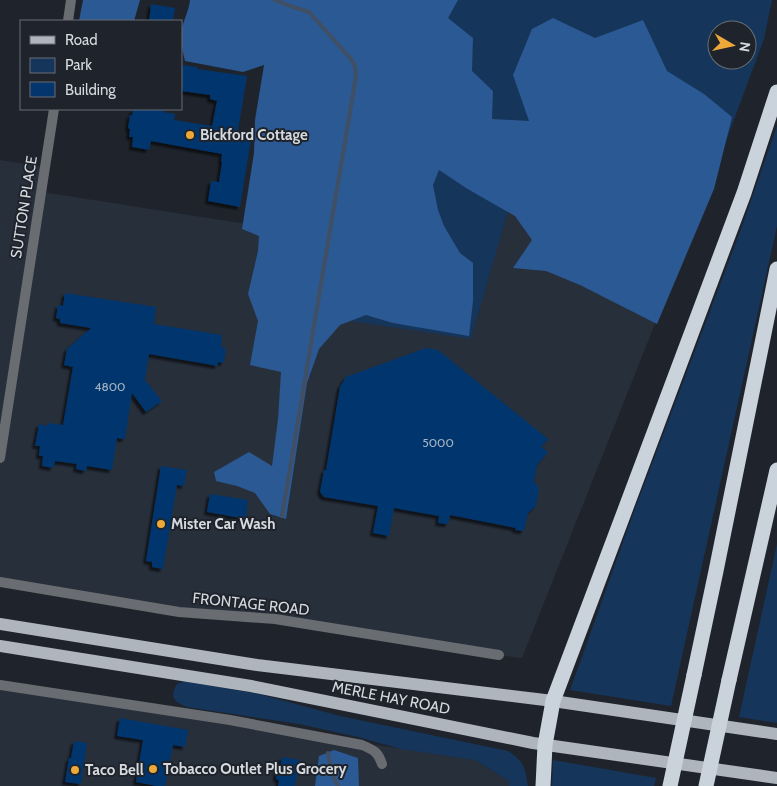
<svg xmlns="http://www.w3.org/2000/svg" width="777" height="786" font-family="Cabin,sans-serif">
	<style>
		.built { fill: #272f3b }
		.green { fill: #16355b; fill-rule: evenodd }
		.forest { fill: #2b5993 }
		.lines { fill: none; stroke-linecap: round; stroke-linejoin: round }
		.stream { stroke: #404f64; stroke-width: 4 }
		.building { fill: #04366d; filter: url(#shadow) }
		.minor { stroke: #696c70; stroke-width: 10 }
		.primary { stroke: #afb5bd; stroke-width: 12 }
		.motorway { stroke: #cad2db; stroke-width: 15 }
		.motorway-bridge { stroke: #cad2db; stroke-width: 15 }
		.poi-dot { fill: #eca93a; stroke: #1f242c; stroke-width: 2 }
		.labels { text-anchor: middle; stroke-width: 4; stroke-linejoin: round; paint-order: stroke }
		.number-label { font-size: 12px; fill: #a2b1c2 }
		.poi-label { font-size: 15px; font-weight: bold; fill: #d6dadf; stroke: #1f242c; text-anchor: start }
		.street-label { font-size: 15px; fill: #d6dadf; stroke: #1f242c }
	</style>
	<defs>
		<filter id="shadow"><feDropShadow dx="-3" dy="3" stdDeviation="1" flood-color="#0009"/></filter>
	</defs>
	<rect width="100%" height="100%" fill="#1f242c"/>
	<path class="built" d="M 0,160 L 45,167 L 42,192 L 278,229 L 471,339 L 519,172 L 703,203 L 522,658 L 499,655 L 275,619 L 179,612 L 0,582 Z
		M 0,685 L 331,738 L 475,760 L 509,781 L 509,786 L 0,786 Z"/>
	<path class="green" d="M 313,0 L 772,0 L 764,39 L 703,203 L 519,173 L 471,339 L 265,308 ZM 717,30 L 747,30 L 747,60 L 717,60 Z
		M 777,126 L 777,226 L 671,706 L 570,690 L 636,506 L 740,232 Z
		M 777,544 L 777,723 L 739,717 Z
		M 185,681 L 259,694 L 340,716 L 508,751 C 524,761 525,768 528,786 L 509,786 L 509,781 L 475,760 L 401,749 L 358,737 L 299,724 L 187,707 C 174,702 169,697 177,684 Z
		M 553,760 L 656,778 L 654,786 L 552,786 Z"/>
	<path class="forest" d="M 83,0 L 140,0 L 134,21 L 79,21 Z
		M 190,0 L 458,0 L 448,18 L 473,38 L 472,71 L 493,91 L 492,119 L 529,121 L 513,75 L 532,29 L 553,18 L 595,38 L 643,20 L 667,71 L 704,94 L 732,117 L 714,189 L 657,324 L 580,285 L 546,271 L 513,268 L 532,240 L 515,216 L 466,188 L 439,170 L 433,185 L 438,210 L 444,226 L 460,253 L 473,263 L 473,301 L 469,336 L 393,323 L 366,315 L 340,325 L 319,349 L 307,383 L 286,519 L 270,514 L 255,493 L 237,486 L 216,481 L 214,472 L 249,452 L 272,466 L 278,419 L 281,372 L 250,365 L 258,321 L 248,294 L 258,251 L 259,236 L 242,229 L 254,153 L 255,120 L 264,65 L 243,72 L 185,61 C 183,52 180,41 181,32 C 183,21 189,11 190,0 Z
		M 334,750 L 358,758 L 359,786 L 315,786 L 319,756 Z"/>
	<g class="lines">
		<path class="stream" d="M 275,0 L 290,6 L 309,12 L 351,59 L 355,66 L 356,76 L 282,516
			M 328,753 L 333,776 L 338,786"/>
	</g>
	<path class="building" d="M 151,4 L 175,8 L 173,21 L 149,21 Z
		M 181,65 L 197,67 L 197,69 L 247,76 L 238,130 L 252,133 L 240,207 L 208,201 L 211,181 L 219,182 L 222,162 L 221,162 L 222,154 L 151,141 L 149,150 L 132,147 L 133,137 L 129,137 L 130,129 L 128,128 L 130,115 L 132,115 L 133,109 L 164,109 L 163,112 L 175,114 L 174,120 L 212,126 L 217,101 L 210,99 L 210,95 L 181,91 Z
		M 65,293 L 156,307 L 154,324 L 222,335 L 221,347 L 226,348 L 224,363 L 218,362 L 218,366 L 149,354 L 145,380 L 162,401 L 146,412 L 132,393 L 125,439 L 117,438 L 112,470 L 87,466 L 86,471 L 76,469 L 77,464 L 55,461 L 53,468 L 42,466 L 43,456 L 39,456 L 40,446 L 35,446 L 39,424 L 48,426 L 49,423 L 63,425 L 73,367 L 64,365 L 67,349 L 91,328 L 60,323 L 60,319 L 56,318 L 58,305 L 63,306 Z
		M 426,348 L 438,350 L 548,439 L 541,447 L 548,452 L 537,465 L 534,482 L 539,488 L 536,506 L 528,513 L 524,531 L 515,530 L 516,528 L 450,515 L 448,524 L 438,523 L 439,516 L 394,508 L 389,536 L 373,533 L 378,506 L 324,497 L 320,492 L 324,470 L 326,470 L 340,387 L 346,377 Z
		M 161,466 L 187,470 L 184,486 L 177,485 L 163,569 L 152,567 L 152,562 L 146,561 Z
		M 210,494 L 248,500 L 246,519 L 207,512 Z
		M 120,718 L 188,730 L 185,747 L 173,745 L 165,786 L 157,786 L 136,782 L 143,740 L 117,736 Z
		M 74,741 L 87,743 L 81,784 L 65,782 L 69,758 L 71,758 Z
		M 282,757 L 300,760 L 295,786 L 278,786 L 279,780 L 276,779 L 277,768 L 280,768 Z"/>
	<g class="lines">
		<path class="minor" d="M 68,21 L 71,0
			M 0,458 L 54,109
			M 0,582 L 179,612 L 275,619 L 499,655
			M 0,685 L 230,720 L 362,745 C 374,750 378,752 382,764"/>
		<path class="primary" d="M 0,624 L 257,665 L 553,701 L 777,734
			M 0,646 L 251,686 L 533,743 L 777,778"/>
		<path class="motorway" d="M 694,675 L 716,571 L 777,269
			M 729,680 L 777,470
			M 543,786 L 545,745 L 553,701 L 619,526 L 744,193 L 777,92"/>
		<path class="motorway-bridge" d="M 670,786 L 694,675
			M 706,786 L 729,680"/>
	</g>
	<g class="poi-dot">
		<circle cx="190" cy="135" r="5"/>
		<circle cx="161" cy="524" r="5"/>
		<circle cx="153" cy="769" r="5"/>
		<circle cx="75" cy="770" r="5"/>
	</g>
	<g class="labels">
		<g class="number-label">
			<text x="110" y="391">4800</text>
			<text x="438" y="447">5000</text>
		</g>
		<g class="poi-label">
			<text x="200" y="140">Bickford Cottage</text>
			<text x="171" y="529">Mister Car Wash</text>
			<text x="163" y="774">Tobacco Outlet Plus Grocery</text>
			<text x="85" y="775">Taco Bell</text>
		</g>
		<g class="street-label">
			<text transform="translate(24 207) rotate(-81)" y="5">SUTTON PLACE</text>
			<text transform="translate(251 604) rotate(6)" y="5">FRONTAGE ROAD</text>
			<text transform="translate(391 698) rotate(11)" y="5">MERLE HAY ROAD</text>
		</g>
	</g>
	<rect x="20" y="20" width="162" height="90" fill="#1f242c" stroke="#686d74"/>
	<rect x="30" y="36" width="25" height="8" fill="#afb5bd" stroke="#686d74"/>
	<text x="65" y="45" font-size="15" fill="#d6dadf">Road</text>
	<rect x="30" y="58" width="25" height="15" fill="#16355b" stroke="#686d74"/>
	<text x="65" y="70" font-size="15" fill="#d6dadf">Park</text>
	<rect x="30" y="82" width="25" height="15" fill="#04366d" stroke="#686d74"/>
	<text x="65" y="95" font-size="15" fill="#d6dadf">Building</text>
	<g transform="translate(732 45) rotate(99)"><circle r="24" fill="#1f242c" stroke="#686d74"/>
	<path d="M0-4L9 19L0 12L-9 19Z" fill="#eca93a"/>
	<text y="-8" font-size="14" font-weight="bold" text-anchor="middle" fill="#d6dadf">N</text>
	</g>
</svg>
